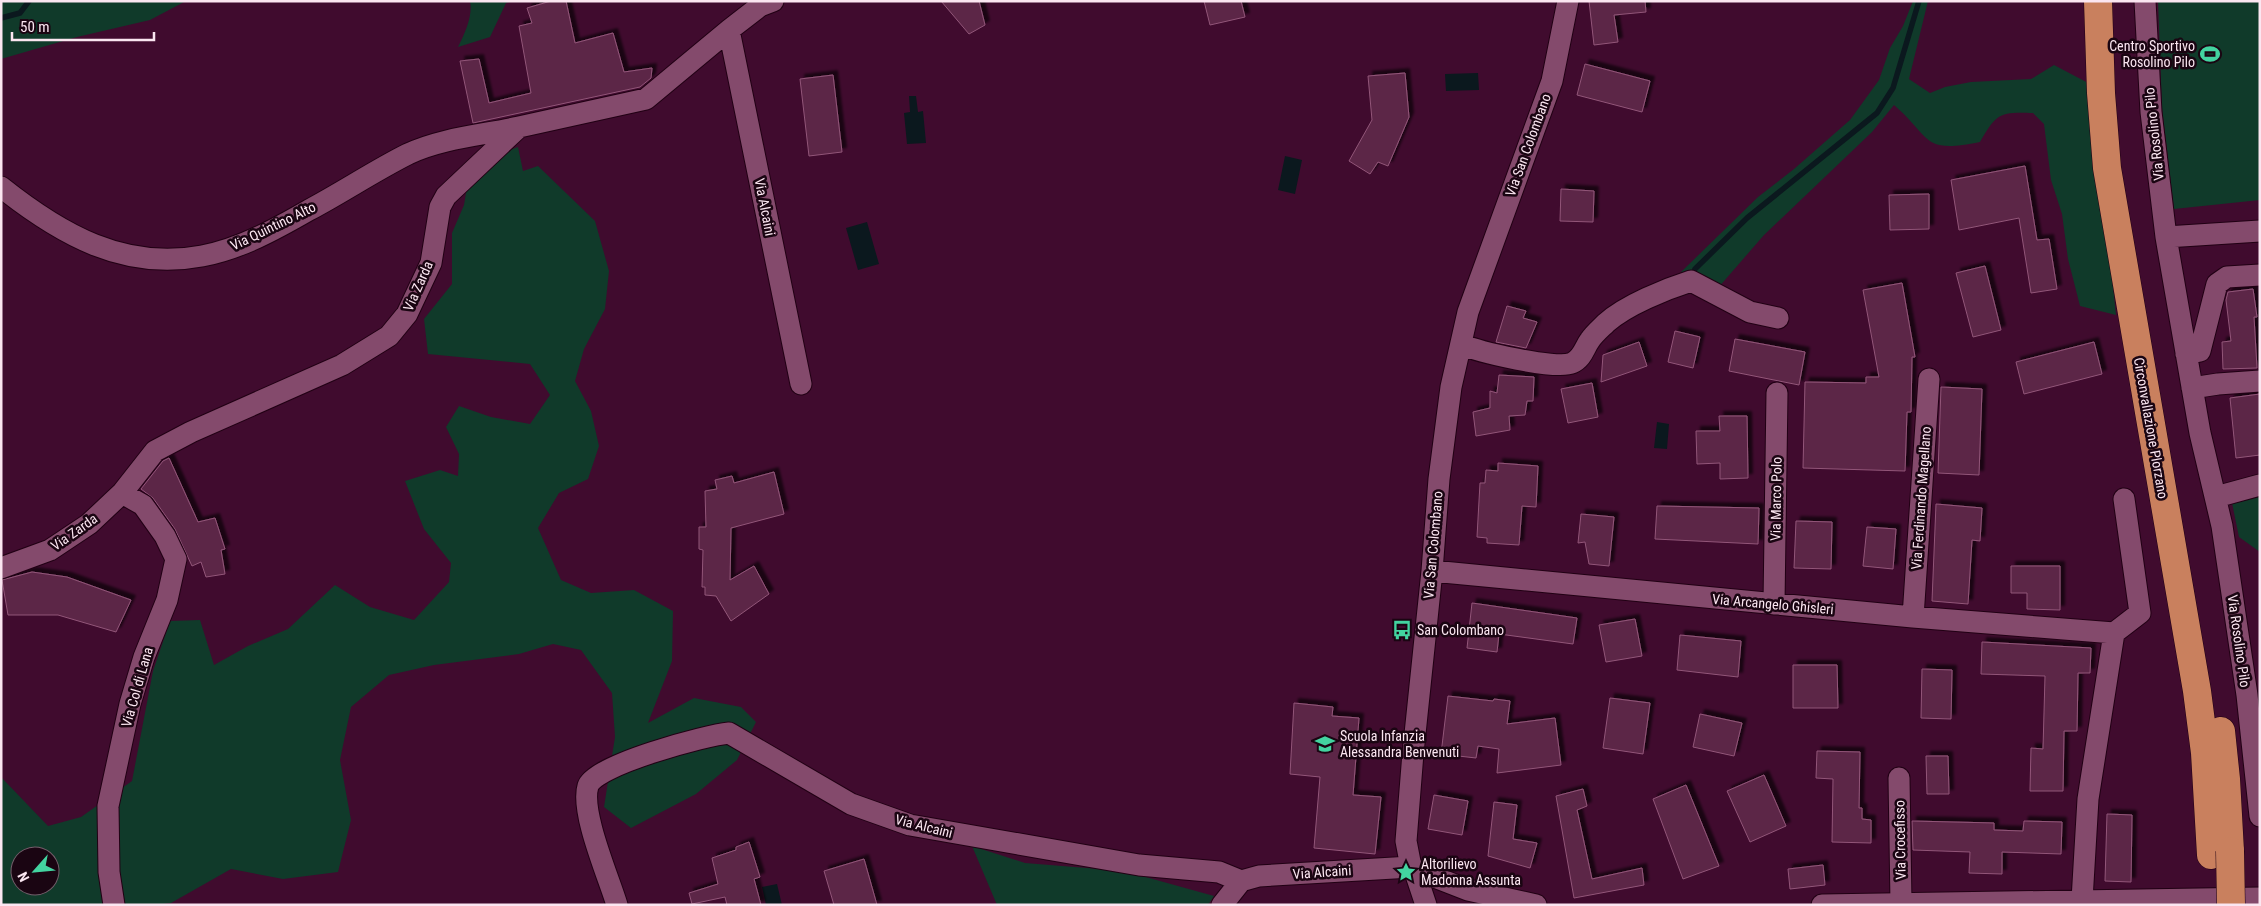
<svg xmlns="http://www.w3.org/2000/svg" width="2261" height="906" font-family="'Roboto Condensed',sans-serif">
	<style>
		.green { fill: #103a2a; fill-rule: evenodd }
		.water { fill: #0b181e }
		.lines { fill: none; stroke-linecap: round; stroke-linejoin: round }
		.stream { stroke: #0b181e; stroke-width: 5.5 }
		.building { fill: #5b2546; stroke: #925679; filter: url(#shadow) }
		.street-casing { stroke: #210014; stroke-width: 23 }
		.highway-casing { stroke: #210014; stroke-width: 29 }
		.street { stroke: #844a6c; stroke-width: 21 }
		.highway { stroke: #c9805e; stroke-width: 28 }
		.highway-bridge-casing { stroke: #210014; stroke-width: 29; stroke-linecap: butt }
		.highway-bridge { stroke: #c9805e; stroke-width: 28 }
		.labels { text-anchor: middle; stroke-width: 5; stroke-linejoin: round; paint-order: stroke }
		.poi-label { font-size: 14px; fill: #fbe6f1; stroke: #1a0512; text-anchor: start }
		.street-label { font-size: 14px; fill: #fbe6f1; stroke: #1a0512 }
	</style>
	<defs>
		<filter id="shadow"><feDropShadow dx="4.5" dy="-4.5" stdDeviation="1" flood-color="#0009"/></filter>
	</defs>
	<rect width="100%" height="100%" fill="#400b2e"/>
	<path class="green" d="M 1,1 L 186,1 L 150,20 L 77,37 L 1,59 Z
		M 470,1 L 512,1 L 506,3 L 490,37 L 458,47 C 465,33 473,16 470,1 Z
		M 1913,1 L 1928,1 L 1909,79 L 1930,93 L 1945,87 L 1971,82 L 2031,79 L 2054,65 L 2092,85 L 2116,315 L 2080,306 L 2068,259 L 2062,214 L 2051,180 L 2044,124 L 2033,113 C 1999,112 1997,113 1980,142 C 1921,154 1932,138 1894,105 L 1872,132 L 1764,235 L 1718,288 L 1681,272 L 1758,197 L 1794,169 L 1850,120 L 1879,80 L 1890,48 L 1903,26 Z
		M 2158,1 L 2260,1 L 2260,200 L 2174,209 L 2162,108 Z
		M 518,147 L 523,171 L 538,166 L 595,221 L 609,271 L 605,309 L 584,349 L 575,381 L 591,411 L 599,446 L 588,479 L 559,493 L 538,528 L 561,580 L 591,593 L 634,590 L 673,611 L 672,661 L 648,723 L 694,698 L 741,707 L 756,722 L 737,760 L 696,794 L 631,828 L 604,807 L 615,737 L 612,693 L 581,650 L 553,644 L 519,654 L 434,665 L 389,675 L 351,707 L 340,760 L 351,820 L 338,872 L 283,879 L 231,869 L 171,903 L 155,905 L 1,905 L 1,777 L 48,826 L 81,817 L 132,781 L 153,671 L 170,621 L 200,620 L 214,665 L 248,646 L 288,629 L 335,585 L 370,607 L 414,620 L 449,582 L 451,563 L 424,529 L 405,481 L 440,470 L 458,476 L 459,454 L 446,427 L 459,406 L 491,417 L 530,424 L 550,395 L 530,364 L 428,354 L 424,319 L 452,284 L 452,233 L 464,205 L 471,163 ZM 20,856 L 50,856 L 50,886 L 20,886 Z
		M 2260,495 L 2260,552 L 2239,537 L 2232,503 Z
		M 972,846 L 1025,863 L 1124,871 L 1214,896 L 1208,905 L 997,905 Z"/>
	<path class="water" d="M 1478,73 L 1479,90 L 1446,91 L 1445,74 Z
		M 909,96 L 916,96 L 918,112 L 923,111 L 926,143 L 907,144 L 904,113 L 910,112 Z
		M 1285,156 L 1302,160 L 1295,194 L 1278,190 Z
		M 867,222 L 879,264 L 858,270 L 846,228 Z
		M 1657,422 L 1669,424 L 1667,449 L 1654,448 Z
		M 777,884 L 782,905 L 766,905 L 762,887 Z"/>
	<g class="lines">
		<path class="stream" d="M 1,18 L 20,13 L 29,1
			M 1695,269 L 1747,218 L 1877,113 L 1893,88 L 1919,1"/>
	</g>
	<path class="building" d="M 551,1 L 566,1 L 575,43 L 613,33 L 624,72 L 652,68 L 651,78 L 640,87 L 473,123 L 460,61 L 479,59 L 489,103 L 531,93 L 519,26 L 532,23 L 527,8 Z
		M 941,1 L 979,1 L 985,25 L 969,34 Z
		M 1204,1 L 1241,1 L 1245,17 L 1210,25 Z
		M 1589,1 L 1645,1 L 1646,12 L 1614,15 L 1618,42 L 1594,45 Z
		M 1585,64 L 1650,81 L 1642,112 L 1577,95 Z
		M 1405,73 L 1409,117 L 1388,166 L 1378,162 L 1370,174 L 1349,161 L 1372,120 L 1368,76 Z
		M 833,75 L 842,152 L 809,156 L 800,79 Z
		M 2025,166 L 2037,240 L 2049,239 L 2057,289 L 2031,293 L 2019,218 L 1959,230 L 1951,180 Z
		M 1561,189 L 1594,191 L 1593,222 L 1560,221 Z
		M 1929,194 L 1929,229 L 1890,230 L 1889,195 Z
		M 1985,266 L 2001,330 L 1973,337 L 1956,273 Z
		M 1902,283 L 1915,357 L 1912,357 L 1911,412 L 1907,412 L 1905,471 L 1803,468 L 1805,382 L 1866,383 L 1866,377 L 1879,377 L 1863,290 Z
		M 2253,289 L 2257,317 L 2254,317 L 2257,368 L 2223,369 L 2222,342 L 2231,341 L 2226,300 L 2228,292 Z
		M 1507,306 L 1526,311 L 1523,318 L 1537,322 L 1526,348 L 1496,342 Z
		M 1675,331 L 1700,337 L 1693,368 L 1668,362 Z
		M 1735,339 L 1805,352 L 1799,385 L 1729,371 Z
		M 1639,342 L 1647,366 L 1601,382 L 1603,355 Z
		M 2094,342 L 2102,374 L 2024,394 L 2016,362 Z
		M 1499,375 L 1534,377 L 1533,401 L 1527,401 L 1525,415 L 1509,416 L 1510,430 L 1476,436 L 1473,412 L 1490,408 L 1490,391 L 1497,393 Z
		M 1592,383 L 1598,417 L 1568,423 L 1561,389 Z
		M 1941,387 L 1982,389 L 1979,475 L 1938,473 Z
		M 2260,394 L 2260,455 L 2236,458 L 2230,398 Z
		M 1719,416 L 1747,416 L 1748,478 L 1720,479 L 1720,463 L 1697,464 L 1696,431 L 1720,431 Z
		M 169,458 L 198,522 L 215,518 L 225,549 L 221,550 L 225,574 L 206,577 L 201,562 L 192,566 L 175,529 L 153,498 L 141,489 L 163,461 Z
		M 1498,463 L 1538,466 L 1536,507 L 1522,506 L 1519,545 L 1487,543 L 1487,538 L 1477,537 L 1480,483 L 1485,483 L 1486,470 L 1498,471 Z
		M 774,472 L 784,514 L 731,528 L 730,580 L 754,566 L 769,594 L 731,621 L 716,596 L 705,595 L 705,587 L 702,587 L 703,550 L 699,549 L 699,527 L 706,527 L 705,491 L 717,489 L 715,480 L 732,476 L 734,483 Z
		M 1936,504 L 1982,508 L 1980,541 L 1972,540 L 1968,604 L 1932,601 Z
		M 1657,506 L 1759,508 L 1758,544 L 1655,539 Z
		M 1581,514 L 1614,517 L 1609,566 L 1589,564 L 1585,542 L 1578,543 Z
		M 1796,521 L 1832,522 L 1831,569 L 1794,568 Z
		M 1867,527 L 1896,529 L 1893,569 L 1863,566 Z
		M 2011,566 L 2060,566 L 2060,610 L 2027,609 L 2027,593 L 2011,593 Z
		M 32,572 L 67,577 L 131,600 L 116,632 L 58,615 L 8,615 L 2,580 Z
		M 1472,603 L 1577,618 L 1573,644 L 1499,634 L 1497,652 L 1467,648 Z
		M 1635,619 L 1642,656 L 1606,662 L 1599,625 Z
		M 1680,635 L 1741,641 L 1738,677 L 1677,670 Z
		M 1982,642 L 2091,648 L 2090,673 L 2078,673 L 2077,731 L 2064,731 L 2063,791 L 2030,791 L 2031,748 L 2043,749 L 2045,676 L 1981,674 Z
		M 1793,665 L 1837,665 L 1838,708 L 1793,708 Z
		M 1922,669 L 1952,670 L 1951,719 L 1921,718 Z
		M 1448,696 L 1493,701 L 1494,699 L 1510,701 L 1507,724 L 1555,718 L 1561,765 L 1497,773 L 1499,749 L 1478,746 L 1476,758 L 1441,754 Z
		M 1610,698 L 1650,703 L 1643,754 L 1603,748 Z
		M 1294,703 L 1333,707 L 1332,716 L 1359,718 L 1353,795 L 1381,797 L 1375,854 L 1314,848 L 1320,777 L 1290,774 Z
		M 1700,714 L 1742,723 L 1734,756 L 1693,747 Z
		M 1817,751 L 1860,752 L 1859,808 L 1862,808 L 1862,819 L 1871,820 L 1871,843 L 1832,842 L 1833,779 L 1816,778 Z
		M 1926,756 L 1948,756 L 1949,794 L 1927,794 Z
		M 1764,775 L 1786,826 L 1750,842 L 1727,791 Z
		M 1686,785 L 1719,866 L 1683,879 L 1653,799 Z
		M 1583,789 L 1587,806 L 1577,810 L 1592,879 L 1642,868 L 1644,885 L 1574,898 L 1556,796 Z
		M 1434,795 L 1468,801 L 1462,835 L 1428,829 Z
		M 1494,802 L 1517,805 L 1513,839 L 1537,843 L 1530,868 L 1488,856 Z
		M 2107,814 L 2132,815 L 2131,882 L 2105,881 Z
		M 1912,821 L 1994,823 L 1994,830 L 2023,831 L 2024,821 L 2062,822 L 2061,854 L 2002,852 L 2002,874 L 1969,873 L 1970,852 L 1913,850 Z
		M 749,842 L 760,877 L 754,879 L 761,905 L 727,905 L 725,897 L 692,904 L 689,893 L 718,884 L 712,858 L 736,850 L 736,847 Z
		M 864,859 L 877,905 L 834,905 L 824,871 Z
		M 1823,865 L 1825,885 L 1790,889 L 1788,869 Z"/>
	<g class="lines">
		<defs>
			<path id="street" d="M 2145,1 L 2151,112 L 2166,237 L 2200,433 L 2222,526 L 2247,695 L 2260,816
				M 729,30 L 801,384
				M 1,187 C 60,234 124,271 202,256 C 240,249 276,229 309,210 C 343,192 374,171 408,154 C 442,138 483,135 519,127
				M 2166,237 L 2260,231
				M 1461,344 C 1478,352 1556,370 1572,363 C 1583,358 1584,348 1590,340 C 1594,334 1601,328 1606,323 C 1626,305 1666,289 1691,281 L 1750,312 L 1778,318
				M 2186,354 L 2200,351 L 2217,284 L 2227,277 L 2260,275
				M 2192,388 L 2218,384 L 2260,381
				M 2216,497 L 2260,485
				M 1,568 L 50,550 L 89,524 L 122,493 L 155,451 L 191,432 L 342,365 L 389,336 L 407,314 L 431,263 L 440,207 L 446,196 L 519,127 L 646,99 L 729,30 L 760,6 L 773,1
				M 1432,571 L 1913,617 L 2114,633 L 2140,613 L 2124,499
				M 1774,604 L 1777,393
				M 1913,617 L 1929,379
				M 1899,778 L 1901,903
				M 1411,867 L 1406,841 L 1413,753 L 1432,571 L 1439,479 L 1451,387 L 1468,312 L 1552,81 L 1568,1
				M 1411,867 L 1414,869 L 1426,905
				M 1414,869 L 1468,890 L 1536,905
				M 2082,900 L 2088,799 L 2114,633
				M 114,905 L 109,872 L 108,806 L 130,704 L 144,657 L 167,600 L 176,559 L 165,536 L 143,505 L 122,493
				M 617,905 C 609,878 580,812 588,786 C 594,765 707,735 729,733 L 851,804 L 910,825 L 1139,865 L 1219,872 L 1241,881 L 1259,876 L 1411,867
				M 1222,905 L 1241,881
				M 1822,905 L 2260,898"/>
			<path id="highway" d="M 2098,1 L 2101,93 L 2107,168 L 2197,691 L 2205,753 L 2211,855
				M 2221,731 L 2226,779 L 2230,851"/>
		</defs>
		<use href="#street" class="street-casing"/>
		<use href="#highway" class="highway-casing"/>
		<use href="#street" class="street"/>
		<use href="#highway" class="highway"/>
		<defs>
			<path id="highway-bridge" d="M 2230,851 L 2231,905"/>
		</defs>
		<use href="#highway-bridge" class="highway-bridge-casing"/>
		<use href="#highway-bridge" class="highway-bridge"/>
	</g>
	<defs>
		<symbol id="stadium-bare" viewBox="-9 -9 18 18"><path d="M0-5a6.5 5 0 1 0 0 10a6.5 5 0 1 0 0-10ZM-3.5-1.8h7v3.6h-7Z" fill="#43d4a0" stroke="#1a0512" stroke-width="2.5" paint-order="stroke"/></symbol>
		<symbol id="bus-bare" viewBox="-9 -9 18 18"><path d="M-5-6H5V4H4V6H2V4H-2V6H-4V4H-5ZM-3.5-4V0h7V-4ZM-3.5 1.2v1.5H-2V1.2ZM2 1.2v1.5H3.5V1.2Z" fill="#43d4a0" stroke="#1a0512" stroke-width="2.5" paint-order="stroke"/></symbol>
		<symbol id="school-bare" viewBox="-9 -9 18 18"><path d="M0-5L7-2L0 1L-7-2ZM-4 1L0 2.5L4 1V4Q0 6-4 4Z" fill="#43d4a0" stroke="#1a0512" stroke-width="2.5" paint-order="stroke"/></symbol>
		<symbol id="sight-bare" viewBox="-9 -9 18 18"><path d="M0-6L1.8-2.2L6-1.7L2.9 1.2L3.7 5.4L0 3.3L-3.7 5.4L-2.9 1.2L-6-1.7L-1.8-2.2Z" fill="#43d4a0" stroke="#1a0512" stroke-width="2.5" paint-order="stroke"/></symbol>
	</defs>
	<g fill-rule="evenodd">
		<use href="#stadium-bare" x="2196" y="40" width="28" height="28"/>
		<use href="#bus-bare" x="1388" y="616" width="28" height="28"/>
		<use href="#school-bare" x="1311" y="730" width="28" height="28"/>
		<use href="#sight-bare" x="1392" y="858" width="28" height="28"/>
	</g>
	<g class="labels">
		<g class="poi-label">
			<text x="2195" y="51" text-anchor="end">Centro Sportivo<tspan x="2195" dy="16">Rosolino Pilo</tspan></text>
			<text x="1417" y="635">San Colombano</text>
			<text x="1340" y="741">Scuola Infanzia<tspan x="1340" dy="16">Alessandra Benvenuti</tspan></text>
			<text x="1421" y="869">Altorilievo<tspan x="1421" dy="16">Madonna Assunta</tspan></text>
		</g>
		<g class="street-label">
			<text transform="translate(2154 134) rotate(-96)" y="5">Via Rosolino Pilo</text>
			<text transform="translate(1528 145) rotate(-70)" y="5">Via San Colombano</text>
			<text transform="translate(765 207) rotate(79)" y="5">Via Alcaini</text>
			<text transform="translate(273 226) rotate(-26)" y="5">Via Quintino Alto</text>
			<text transform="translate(418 286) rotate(-66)" y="5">Via Zarda</text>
			<text transform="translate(2151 428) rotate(80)" y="5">Circonvallazione Plorzano</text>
			<text transform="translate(1921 498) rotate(-86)" y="5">Via Ferdinando Magellano</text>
			<text transform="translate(1776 499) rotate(-89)" y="5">Via Marco Polo</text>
			<text transform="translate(74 532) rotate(-35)" y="5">Via Zarda</text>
			<text transform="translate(1433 545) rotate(-85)" y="5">Via San Colombano</text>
			<text transform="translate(1773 604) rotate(5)" y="5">Via Arcangelo Ghisleri</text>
			<text transform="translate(2239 641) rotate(82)" y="5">Via Rosolino Pilo</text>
			<text transform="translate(137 687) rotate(-74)" y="5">Via Col di Lana</text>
			<text transform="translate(924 826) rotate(14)" y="5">Via Alcaini</text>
			<text transform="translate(1900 840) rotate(-91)" y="5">Via Crocefisso</text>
			<text transform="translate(1322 872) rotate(-4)" y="5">Via Alcaini</text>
		</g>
	</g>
	<rect width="2261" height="906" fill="none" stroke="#fbe6f1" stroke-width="5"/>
	<g transform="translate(35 871) rotate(243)"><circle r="24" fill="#1a0512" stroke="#745f6b"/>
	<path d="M0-4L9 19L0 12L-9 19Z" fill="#43d4a0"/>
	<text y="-8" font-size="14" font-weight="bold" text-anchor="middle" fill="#fbe6f1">N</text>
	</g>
	<path d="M12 32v8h142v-8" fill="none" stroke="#fbe6f1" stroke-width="2.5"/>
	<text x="20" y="32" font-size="15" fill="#fbe6f1" stroke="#1a0512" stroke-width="4" paint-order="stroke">50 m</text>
</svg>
